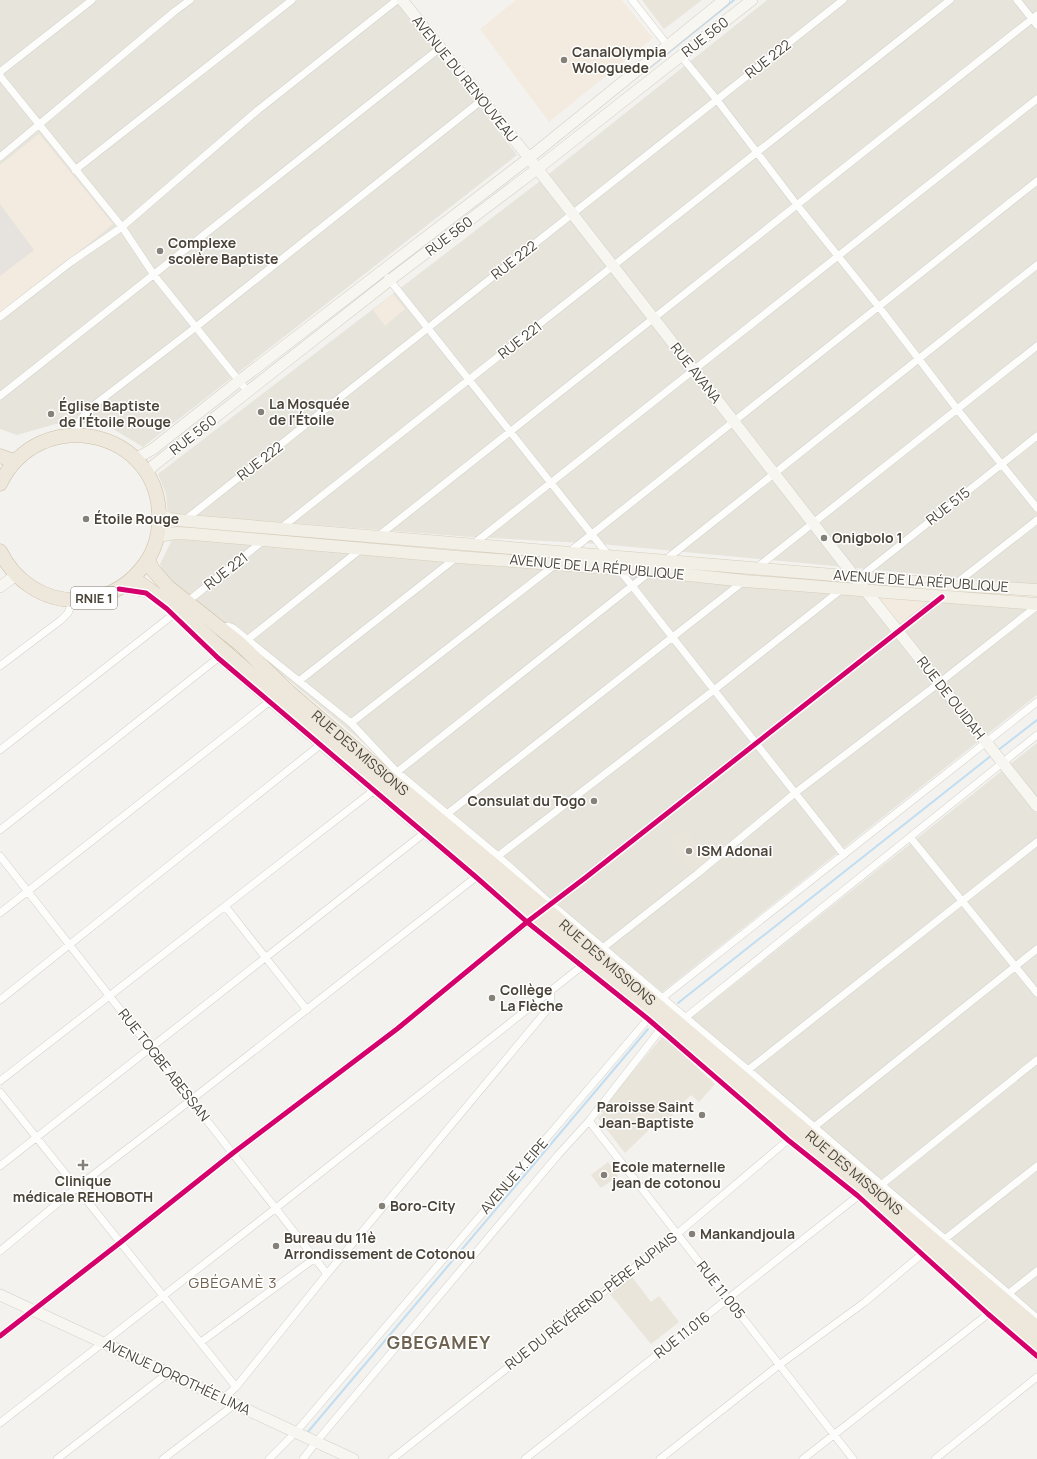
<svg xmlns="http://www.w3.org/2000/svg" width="1037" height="1459" font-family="Manrope,sans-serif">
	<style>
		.residential { fill: #e7e4dc }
		.commercial { fill: #f3ebdf }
		.education { fill: #eae5da }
		.parking { fill: #e6e3df }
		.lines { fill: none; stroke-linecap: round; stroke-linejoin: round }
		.stream { stroke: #c0ddf1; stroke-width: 2 }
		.street-casing { stroke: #d2d0cb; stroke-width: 8 }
		.secondary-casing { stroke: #d3cfc5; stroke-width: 12 }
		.primary-casing { stroke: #d6cebb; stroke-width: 13 }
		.highway-casing { stroke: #ccbfa9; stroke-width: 15 }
		.street { stroke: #fdfdfc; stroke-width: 7 }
		.secondary { stroke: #f7f6f1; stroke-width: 11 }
		.primary { stroke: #f2efe6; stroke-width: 12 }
		.highway { stroke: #ede8db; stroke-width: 14 }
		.cycleway-casing { stroke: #fff; stroke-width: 8 }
		.cycleway { stroke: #d6006c; stroke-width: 5 }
		.poi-dot { fill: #868178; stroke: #fff; stroke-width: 1.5 }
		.labels { text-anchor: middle; stroke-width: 3; stroke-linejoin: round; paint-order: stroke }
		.shield { fill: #fff; stroke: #817c74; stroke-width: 1 }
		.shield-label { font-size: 13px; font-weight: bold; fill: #4b4439 }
		.street-label { font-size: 14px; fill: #4b4439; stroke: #fff }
		.poi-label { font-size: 14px; font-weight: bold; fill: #4b4439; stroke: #fff; text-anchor: start }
		.neighbourhood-label { font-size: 15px; letter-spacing: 1px; fill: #6e6250; stroke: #fff }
		.district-label { font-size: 18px; font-weight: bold; letter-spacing: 1px; fill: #6e6250; stroke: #fff }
	</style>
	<rect width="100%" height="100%" fill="#f4f2ee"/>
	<path class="residential" d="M 0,0 L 395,0 L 517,155 L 143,447 L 113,429 L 70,420 L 17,435 L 0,429 Z
		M 767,0 L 1037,0 L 1037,585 L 600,544 L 471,537 L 278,522 L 168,516 L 166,494 L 158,474 L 540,181 Z
		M 173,538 L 877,596 L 899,624 L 929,600 L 1037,610 L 1037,695 L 662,992 L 164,576 L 160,564 Z
		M 1037,743 L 1037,800 L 1009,765 Z
		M 1003,770 L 1037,813 L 1037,1323 L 685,1023 Z"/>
	<path class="commercial" d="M 516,0 L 622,0 L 653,38 L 549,122 L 480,29 Z
		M 39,134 L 113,224 L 0,316 L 0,165 Z
		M 393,294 L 405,309 L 385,326 L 373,310 Z
		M 877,596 L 929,600 L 899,624 Z"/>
	<path class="education" d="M 642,0 L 702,0 L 664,29 Z
		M 685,829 L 710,860 L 693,873 L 668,842 Z
		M 663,1036 L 715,1084 L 699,1102 L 691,1095 L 672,1114 L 673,1115 L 661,1128 L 656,1123 L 625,1153 L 598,1118 L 603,1113 L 600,1110 Z
		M 608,1162 L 618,1176 L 601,1188 L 591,1175 Z
		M 632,1277 L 651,1302 L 659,1296 L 679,1322 L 651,1344 L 610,1294 Z"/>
	<path class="parking" d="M 0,204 L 34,250 L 0,276 Z"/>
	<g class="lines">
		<path class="stream" d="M 648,69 L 734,0
			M 997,751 L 1037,720
			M 678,1003 L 992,755
			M 307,1433 L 648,1029"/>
		<defs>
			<path id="street" d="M 632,0 L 668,46
				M 1017,0 L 1037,25
				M 681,56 L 717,100 L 797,205 L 879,307 L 957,409 L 1037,508
				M 0,72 L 92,0
				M 0,76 L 122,227 L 154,275 L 248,392
				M 0,157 L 175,11 L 190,0
				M 75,170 L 292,0
				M 388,278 L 609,556
				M 0,317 L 71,262 L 122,227 L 258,110 L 397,0
				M 0,396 L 440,48
				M 74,435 L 78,423 L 89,409 L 196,327 L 482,100
				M 185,520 L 843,0
				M 281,528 L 950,0
				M 377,537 L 1037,15
				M 472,545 L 1037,99
				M 568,553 L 1037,181
				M 664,561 L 1037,265
				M 618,568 L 844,855
				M 755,569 L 1037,346
				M 860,577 L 1037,436
				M 954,585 L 1037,520
				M 121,589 L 148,594
				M 187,602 L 264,540
				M 183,624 L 218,658 L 373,791 L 476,877 L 527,922 L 608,987
				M 221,628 L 228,626 L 233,628 L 351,723 L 397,772 L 498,856 L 551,904 L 748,1070 L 1037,1318
				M 247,640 L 361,549
				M 0,666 L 61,620 L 68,613 L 73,600
				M 299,681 L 457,557
				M 351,723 L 556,564
				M 0,750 L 174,614
				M 397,772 L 651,571
				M 447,814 L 744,581
				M 0,830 L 218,658
				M 910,837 L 1037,993
				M 0,856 L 327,1274
				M 498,856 L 714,690 L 842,589
				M 225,906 L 307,1010
				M 545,909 L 942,597
				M 0,913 L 270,701
				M 604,947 L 697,874 L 795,793 L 939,683 L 1037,606
				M 662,998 L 1037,702
				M 0,1000 L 320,745
				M 685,1018 L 1037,735
				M 748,1070 L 1037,842
				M 0,1081 L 373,791
				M 0,1092 L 236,1387
				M 589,1121 L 853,1459
				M 814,1127 L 1037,949
				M 0,1166 L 423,834
				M 881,1185 L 1037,1060
				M 945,1239 L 1037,1166
				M 0,1251 L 76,1188 L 191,1100 L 476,877
				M 934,1265 L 1037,1356
				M 1008,1294 L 1037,1271
				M 0,1336 L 121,1242 L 233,1153 L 397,1029 L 530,920
				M 201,1342 L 315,1258
				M 223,1399 L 236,1387 L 327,1274 L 547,1010 L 550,1006 L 551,992
				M 0,1423 L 276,1208 L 582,966
				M 57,1459 L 168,1373
				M 163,1459 L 235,1404
				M 269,1459 L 296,1432 L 648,1019
				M 303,1459 L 316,1442 L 558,1155 L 589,1121 L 660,1030
				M 392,1459 L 677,1234 L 788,1140
				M 525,1459 L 858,1196
				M 660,1459 L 779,1365 L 865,1302 L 922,1254
				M 803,1459 L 988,1314
				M 935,1459 L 1037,1377"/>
			<path id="secondary" d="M 402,0 L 529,158 L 854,576 L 1037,806
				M 135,459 L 153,449 L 239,381 L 529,158 L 724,0
				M 147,473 L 153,466 L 390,280 L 537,169 L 752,0
				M 0,587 L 16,575
				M 0,1295 L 353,1459"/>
			<path id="primary" d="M 159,515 L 170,519 L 177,520 L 954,585 L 1037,590
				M 157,536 L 177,533 L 193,534 L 457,557 L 651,571 L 745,581 L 1037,604"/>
			<g id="highway">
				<path d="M 0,456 L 11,460 L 16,460"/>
				<path d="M 0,484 C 39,403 161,429 159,519 C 159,537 153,555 141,569 C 125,589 100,601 75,600 C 42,600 14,580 0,551"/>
				<path id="s1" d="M 148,560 L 153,570 L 168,587 L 240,644 L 289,692 L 389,778 L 546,909 L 660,1008 L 1037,1328"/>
				<path d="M 133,578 L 176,609 L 328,741 L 535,916 L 1037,1344"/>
			</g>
		</defs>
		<use href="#street" class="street-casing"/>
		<use href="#secondary" class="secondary-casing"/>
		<use href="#primary" class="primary-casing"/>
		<use href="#highway" class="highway-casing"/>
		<use href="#street" class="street"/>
		<use href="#secondary" class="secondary"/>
		<use href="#primary" class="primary"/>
		<use href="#highway" class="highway"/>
		<defs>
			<path id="cycleway" d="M 119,589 L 146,593 L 167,609 L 218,658 L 476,877 L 527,922 L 648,1019 L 788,1140 L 858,1196 L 988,1314 L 1037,1356
				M 0,1336 L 121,1242 L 233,1153 L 397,1029 L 527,922 L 585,878 L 942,597"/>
		</defs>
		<use href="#cycleway" class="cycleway-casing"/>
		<use href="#cycleway" class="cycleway"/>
	</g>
	<g class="poi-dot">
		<circle cx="564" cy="60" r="4"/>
		<circle cx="160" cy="251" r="4"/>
		<circle cx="261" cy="412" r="4"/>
		<circle cx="51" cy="414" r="4"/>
		<circle cx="86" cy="519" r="4"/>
		<circle cx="824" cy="538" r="4"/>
		<circle cx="594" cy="801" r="4"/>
		<circle cx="689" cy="851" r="4"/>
		<circle cx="492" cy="998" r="4"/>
		<circle cx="702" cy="1115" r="4"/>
		<path d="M81 1159h4v4h4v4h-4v4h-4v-4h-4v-4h4z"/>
		<circle cx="604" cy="1175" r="4"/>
		<circle cx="382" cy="1206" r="4"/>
		<circle cx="692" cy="1234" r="4"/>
		<circle cx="276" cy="1246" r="4"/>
	</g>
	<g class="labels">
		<rect class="shield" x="71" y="587" width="46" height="22" rx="3"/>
		<g class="shield-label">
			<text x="94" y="603">RNIE 1</text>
		</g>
		<g class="street-label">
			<text transform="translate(705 37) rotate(-38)" y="5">RUE 560</text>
			<text transform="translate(768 59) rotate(-38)" y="5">RUE 222</text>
			<text transform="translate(465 79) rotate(51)" y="5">AVENUE DU RENOUVEAU</text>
			<text transform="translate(449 236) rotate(-37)" y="5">RUE 560</text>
			<text transform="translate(514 260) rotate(-38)" y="5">RUE 222</text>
			<text transform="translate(520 340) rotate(-38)" y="5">RUE 221</text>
			<text transform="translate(696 373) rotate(52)" y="5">RUE AVANA</text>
			<text transform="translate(193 435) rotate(-38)" y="5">RUE 560</text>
			<text transform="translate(260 461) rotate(-38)" y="5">RUE 222</text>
			<text transform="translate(948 506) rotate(-38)" y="5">RUE 515</text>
			<text transform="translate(597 567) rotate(5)" y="5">AVENUE DE LA RÉPUBLIQUE</text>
			<text transform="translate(226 571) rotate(-38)" y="5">RUE 221</text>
			<text transform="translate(921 581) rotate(4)" y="5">AVENUE DE LA RÉPUBLIQUE</text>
			<text transform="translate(951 698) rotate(52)" y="5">RUE DE OUIDAH</text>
			<text dy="5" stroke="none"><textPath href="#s1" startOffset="288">RUE DES MISSIONS</textPath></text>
			<text dy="5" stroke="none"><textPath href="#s1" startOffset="612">RUE DES MISSIONS</textPath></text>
			<text transform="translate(164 1065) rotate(52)" y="5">RUE TOGBE ABESSAN</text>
			<text dy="5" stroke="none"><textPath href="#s1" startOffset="936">RUE DES MISSIONS</textPath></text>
			<text transform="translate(514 1176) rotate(-49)" y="5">AVENUE Y. EIPE</text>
			<text transform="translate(721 1290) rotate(52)" y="5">RUE 11.005</text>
			<text transform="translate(591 1301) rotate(-38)" y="5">RUE DU RÉVÉREND-PÈRE AUPIAIS</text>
			<text transform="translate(682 1335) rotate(-38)" y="5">RUE 11.016</text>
			<text transform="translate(177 1377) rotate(25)" y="5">AVENUE DOROTHÉE LIMA</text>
		</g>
		<g class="poi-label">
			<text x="572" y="57">CanalOlympia<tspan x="572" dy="16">Wologuede</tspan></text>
			<text x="168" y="248">Complexe<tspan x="168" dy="16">scolère Baptiste</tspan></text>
			<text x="269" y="409">La Mosquée<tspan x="269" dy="16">de l'Étoile</tspan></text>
			<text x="59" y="411">Église Baptiste<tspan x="59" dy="16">de l'Étoile Rouge</tspan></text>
			<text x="94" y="524">Étoile Rouge</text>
			<text x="832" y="543">Onigbolo 1</text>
			<text x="586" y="806" text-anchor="end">Consulat du Togo</text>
			<text x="697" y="856">ISM Adonai</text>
			<text x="500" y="995">Collège<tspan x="500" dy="16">La Flèche</tspan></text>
			<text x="694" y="1112" text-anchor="end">Paroisse Saint<tspan x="694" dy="16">Jean-Baptiste</tspan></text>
			<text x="612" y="1172">Ecole maternelle<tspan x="612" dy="16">jean de cotonou</tspan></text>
			<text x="83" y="1186" text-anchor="middle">Clinique<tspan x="83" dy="16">médicale REHOBOTH</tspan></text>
			<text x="390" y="1211">Boro-City</text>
			<text x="700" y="1239">Mankandjoula</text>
			<text x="284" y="1243">Bureau du 11è<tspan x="284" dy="16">Arrondissement de Cotonou</tspan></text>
		</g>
		<g class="neighbourhood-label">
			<text x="233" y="1288">GBÉGAMÈ 3</text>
		</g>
		<g class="district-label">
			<text x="439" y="1349">GBEGAMEY</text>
		</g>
	</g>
</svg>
